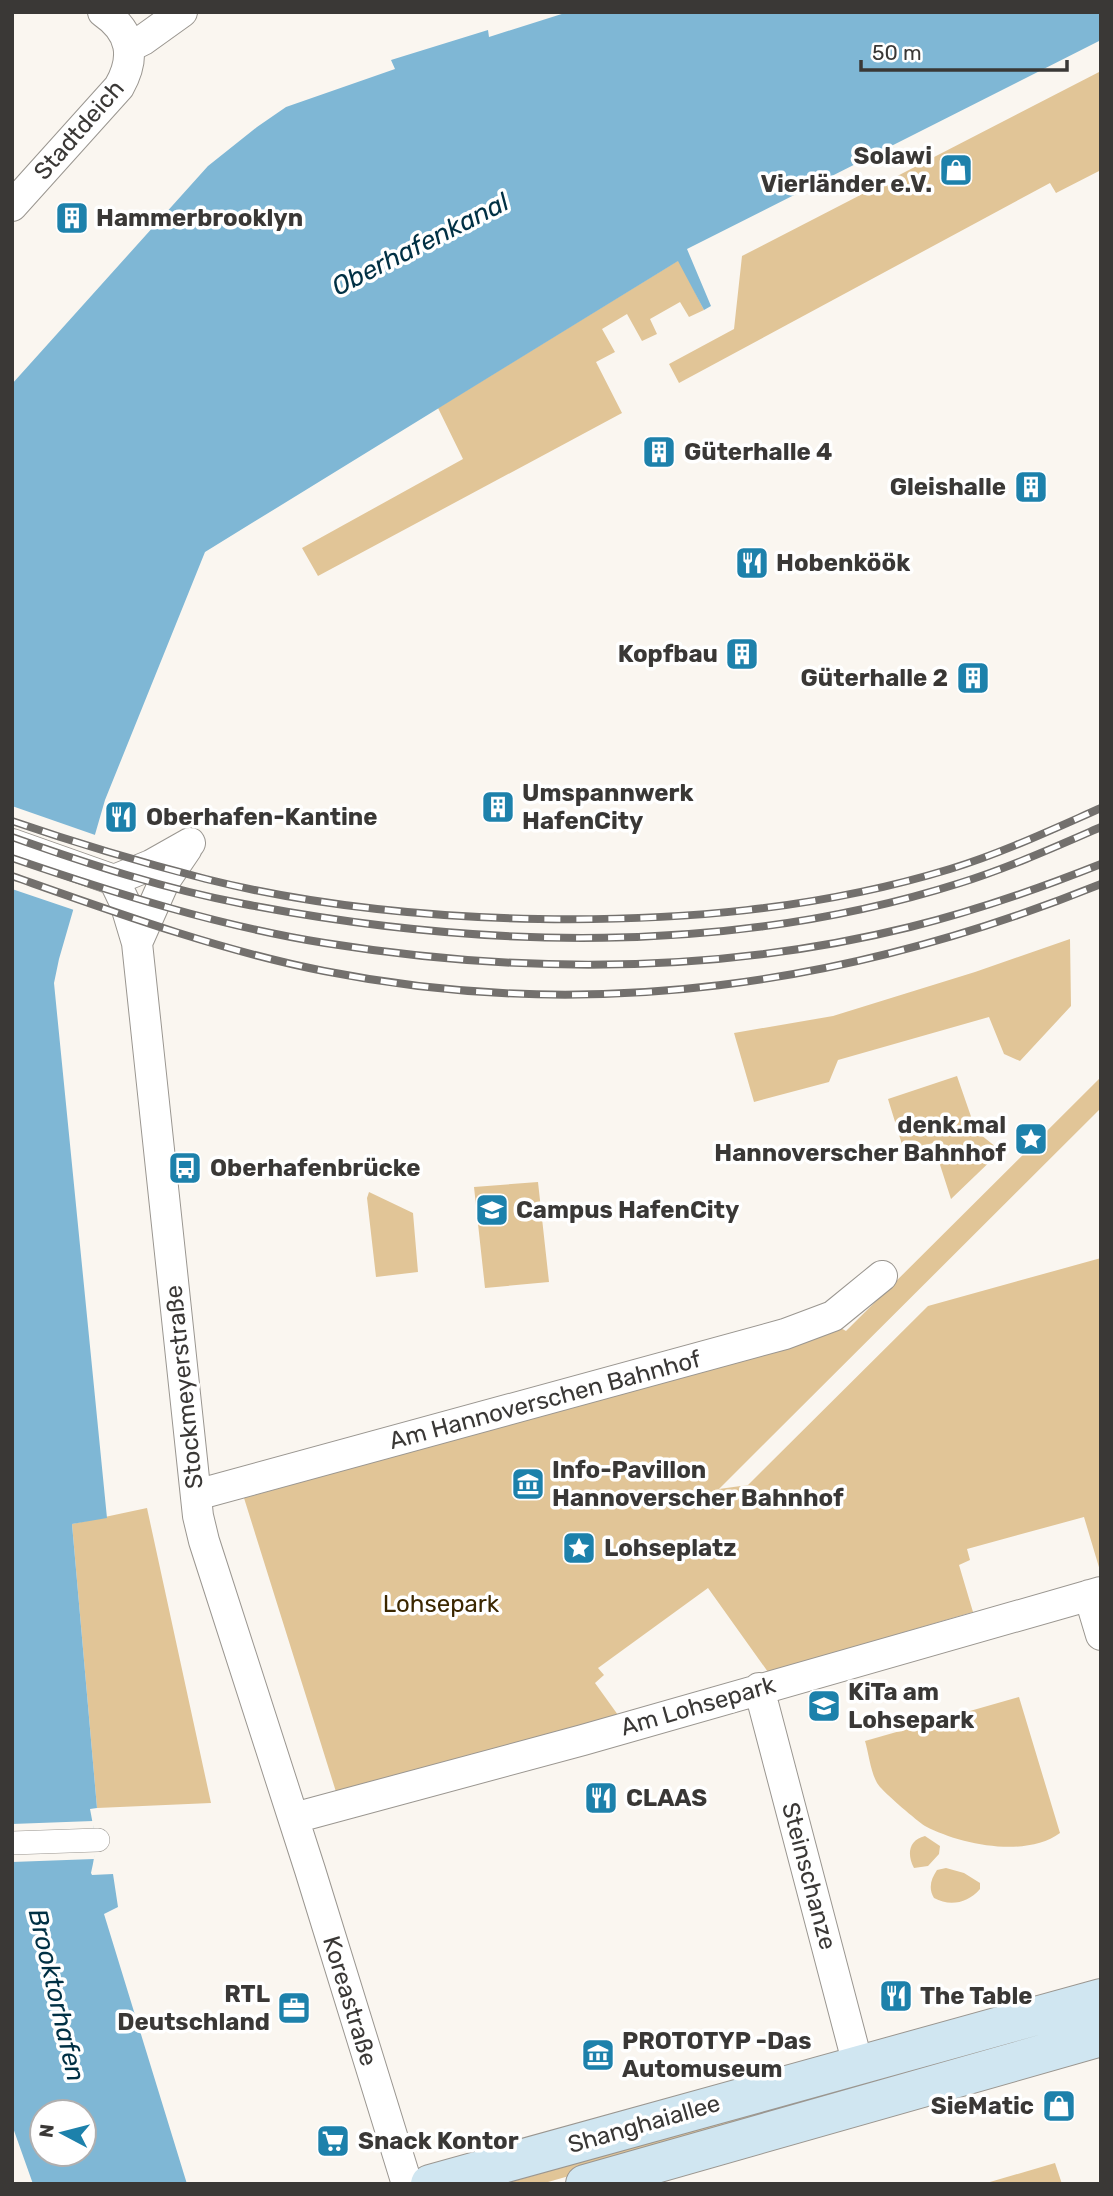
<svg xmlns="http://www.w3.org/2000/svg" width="1113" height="2196" font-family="Rubik,sans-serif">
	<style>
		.green { fill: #e1c597 }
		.water { fill: #7fb7d5; fill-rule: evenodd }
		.pier { fill: #faf6f0 }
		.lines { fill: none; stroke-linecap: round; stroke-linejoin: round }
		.pedestrian-casing { stroke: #9a9690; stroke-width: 24 }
		.minor-casing { stroke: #9a9690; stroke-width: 32 }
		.secondary-casing { stroke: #9a9690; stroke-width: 40 }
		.pedestrian { stroke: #fff; stroke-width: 23 }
		.minor { stroke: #fff; stroke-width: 30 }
		.secondary { stroke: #d0e6f1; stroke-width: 38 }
		.rail-casing { stroke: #73706d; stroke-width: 8 }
		.rail { stroke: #fff; stroke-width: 5; stroke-dasharray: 16; stroke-linecap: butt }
		.labels { text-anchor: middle; stroke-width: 7; stroke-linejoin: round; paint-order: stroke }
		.street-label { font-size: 24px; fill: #3a3836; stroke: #fff }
		.poi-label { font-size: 24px; font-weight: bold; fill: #3a3836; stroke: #fff; text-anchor: start }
		.park-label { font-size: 24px; fill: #3b2700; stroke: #fff }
		.water-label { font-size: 26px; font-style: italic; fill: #003044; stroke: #fff }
	</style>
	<rect width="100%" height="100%" fill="#faf6f0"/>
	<path class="green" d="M 1101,71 L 1101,170 L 1056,193 L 1050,183 L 679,383 L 669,364 L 734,329 L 742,256 Z
		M 679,260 L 704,310 L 689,317 L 680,302 L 650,319 L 657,334 L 642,341 L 627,314 L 602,329 L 615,352 L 596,362 L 622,413 L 318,576 L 302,548 L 463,459 L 438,408 Z
		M 1070,939 L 1071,1006 L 1020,1061 L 1004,1054 L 989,1017 L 838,1060 L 829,1082 L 754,1102 L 734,1033 L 833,1016 L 975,972 Z
		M 957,1076 L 976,1131 L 1001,1151 L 951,1199 L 933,1143 L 904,1151 L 888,1099 Z
		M 1101,1077 L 1101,1108 L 719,1489 L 748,1485 L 928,1306 L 1101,1258 L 1101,1574 L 1084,1517 L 967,1549 L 970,1560 L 959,1565 L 973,1612 L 768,1672 L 708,1588 L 598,1668 L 604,1675 L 595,1683 L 618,1715 L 337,1795 L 244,1498 L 808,1341 L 839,1327 L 846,1331 Z
		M 538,1182 L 549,1282 L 485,1288 L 474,1187 Z
		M 369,1192 L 413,1213 L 418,1272 L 376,1277 L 367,1198 Z
		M 147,1508 L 211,1803 L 97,1808 L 72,1524 Z
		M 1019,1697 L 1060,1833 C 1026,1858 961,1845 925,1826 C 916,1820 888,1796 880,1787 C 871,1777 869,1754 865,1741 Z
		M 925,1836 L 940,1846 L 939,1854 L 928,1866 L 914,1868 C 907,1855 908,1840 925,1836 Z
		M 946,1868 L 964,1873 L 980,1883 L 980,1889 C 968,1903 950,1907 934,1898 C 928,1888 931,1879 937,1870 Z
		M 950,2058 L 952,2060 L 926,2074 L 541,2184 L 504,2184 Z
		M 1055,2163 L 1062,2184 L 983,2184 Z"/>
	<path class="water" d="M 568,12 L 1101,12 L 1101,40 L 687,249 L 711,306 L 704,310 L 678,261 L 205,552 L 105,800 L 59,959 L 54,983 L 107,1518 L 72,1524 L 97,1808 L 90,1809 C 95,1836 98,1844 91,1873 L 92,1875 L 113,1874 L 118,1907 L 104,1914 L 187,2184 L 33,2184 L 12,2125 L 12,384 L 208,166 L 257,127 L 286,107 L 395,69 L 391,60 L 488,30 L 489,37 ZM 42,2112 L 84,2112 L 84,2154 L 42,2154 Z"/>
	<path class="pier" d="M 12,806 L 98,836 L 77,911 L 12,889 Z
		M 93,1821 L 96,1851 L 94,1859 L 12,1862 L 12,1824 Z"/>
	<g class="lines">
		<defs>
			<path id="pedestrian" d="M 12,1843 L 98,1840"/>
			<path id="minor" d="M 129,47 L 143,40 L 182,12
				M 12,206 L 119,87 C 136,57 132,32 103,12
				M 12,844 L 114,880 L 151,865 L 190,843
				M 114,880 L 125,903 L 137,943 L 198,1516 L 204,1541 L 310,1870 L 407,2184
				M 137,943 L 164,882 L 187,848
				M 196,1495 L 785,1334 L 833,1316 L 882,1276
				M 1089,1595 L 1101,1635
				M 759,1688 L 858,2065
				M 294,1818 L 583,1740 L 1101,1592"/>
			<path id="secondary" d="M 430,2184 L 1101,1998
				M 585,2184 L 1101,2037"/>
		</defs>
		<use href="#pedestrian" class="pedestrian-casing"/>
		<use href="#minor" class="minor-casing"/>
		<use href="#secondary" class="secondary-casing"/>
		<use href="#pedestrian" class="pedestrian"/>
		<use href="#minor" class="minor"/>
		<use href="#secondary" class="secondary"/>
		<defs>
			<path id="rail" d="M 12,821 C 76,843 140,862 206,879 C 314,906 428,917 539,919 C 678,921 816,910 950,869 C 1002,853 1051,830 1101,808
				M 12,837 C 88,864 165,889 244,904 C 479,949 730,956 960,883 C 1008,868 1055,847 1101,827
				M 12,858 C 114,893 219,926 325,943 C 519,974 719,974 910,927 C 975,911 1038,889 1101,864
				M 12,876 C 114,912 218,950 324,971 C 592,1024 850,985 1101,884"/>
		</defs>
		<use href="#rail" class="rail-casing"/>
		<use href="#rail" class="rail"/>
	</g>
	<defs>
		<symbol id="shop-square" viewBox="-11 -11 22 22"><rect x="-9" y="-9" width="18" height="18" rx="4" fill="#1d81ab" stroke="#fff"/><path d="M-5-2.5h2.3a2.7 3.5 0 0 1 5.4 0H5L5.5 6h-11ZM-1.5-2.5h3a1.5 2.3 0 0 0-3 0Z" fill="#fff"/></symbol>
		<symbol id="building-square" viewBox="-11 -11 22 22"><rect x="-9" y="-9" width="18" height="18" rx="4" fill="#1d81ab" stroke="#fff"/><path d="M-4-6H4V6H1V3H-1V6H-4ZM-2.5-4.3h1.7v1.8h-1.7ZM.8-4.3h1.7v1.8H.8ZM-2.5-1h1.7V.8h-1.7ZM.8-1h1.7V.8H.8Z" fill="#fff"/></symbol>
		<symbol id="restaurant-square" viewBox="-11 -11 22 22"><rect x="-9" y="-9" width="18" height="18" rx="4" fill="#1d81ab" stroke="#fff"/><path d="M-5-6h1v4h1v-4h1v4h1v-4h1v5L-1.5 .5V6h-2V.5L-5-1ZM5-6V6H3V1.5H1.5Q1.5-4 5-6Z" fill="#fff"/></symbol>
		<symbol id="sight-square" viewBox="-11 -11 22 22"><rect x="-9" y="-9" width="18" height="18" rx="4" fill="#1d81ab" stroke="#fff"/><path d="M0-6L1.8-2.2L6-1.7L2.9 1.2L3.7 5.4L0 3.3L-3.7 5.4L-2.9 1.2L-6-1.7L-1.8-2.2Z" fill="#fff"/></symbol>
		<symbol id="bus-square" viewBox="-11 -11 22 22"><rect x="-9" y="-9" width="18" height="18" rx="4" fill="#1d81ab" stroke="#fff"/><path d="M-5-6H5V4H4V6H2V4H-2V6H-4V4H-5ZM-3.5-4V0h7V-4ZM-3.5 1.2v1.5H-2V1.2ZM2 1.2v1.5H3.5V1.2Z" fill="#fff"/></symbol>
		<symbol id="school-square" viewBox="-11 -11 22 22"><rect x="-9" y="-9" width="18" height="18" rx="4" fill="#1d81ab" stroke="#fff"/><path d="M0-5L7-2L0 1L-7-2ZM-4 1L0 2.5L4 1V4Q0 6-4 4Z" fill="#fff"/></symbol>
		<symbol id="museum-square" viewBox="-11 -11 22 22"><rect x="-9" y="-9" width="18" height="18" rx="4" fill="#1d81ab" stroke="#fff"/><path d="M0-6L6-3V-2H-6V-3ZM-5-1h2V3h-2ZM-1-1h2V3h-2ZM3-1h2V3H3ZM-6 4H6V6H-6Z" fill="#fff"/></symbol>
		<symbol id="office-square" viewBox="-11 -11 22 22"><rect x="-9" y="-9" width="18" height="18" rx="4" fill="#1d81ab" stroke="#fff"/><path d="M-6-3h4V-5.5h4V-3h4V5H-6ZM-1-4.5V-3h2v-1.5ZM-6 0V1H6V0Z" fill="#fff"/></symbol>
		<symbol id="supermarket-square" viewBox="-11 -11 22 22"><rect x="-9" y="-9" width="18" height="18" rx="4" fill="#1d81ab" stroke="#fff"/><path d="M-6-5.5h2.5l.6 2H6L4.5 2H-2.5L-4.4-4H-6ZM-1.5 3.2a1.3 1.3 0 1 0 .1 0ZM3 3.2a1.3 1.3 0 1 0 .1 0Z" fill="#fff"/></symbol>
	</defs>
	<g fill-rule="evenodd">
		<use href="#shop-square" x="937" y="151" width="38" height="38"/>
		<use href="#building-square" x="53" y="199" width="38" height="38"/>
		<use href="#building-square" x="640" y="433" width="38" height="38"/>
		<use href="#building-square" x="1012" y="468" width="38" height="38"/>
		<use href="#restaurant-square" x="733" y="544" width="38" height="38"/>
		<use href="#building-square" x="723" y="635" width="38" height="38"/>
		<use href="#building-square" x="954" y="659" width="38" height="38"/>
		<use href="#building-square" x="479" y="788" width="38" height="38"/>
		<use href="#restaurant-square" x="102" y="798" width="38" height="38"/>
		<use href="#sight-square" x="1012" y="1120" width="38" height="38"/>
		<use href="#bus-square" x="166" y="1149" width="38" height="38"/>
		<use href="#school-square" x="473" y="1191" width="38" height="38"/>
		<use href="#museum-square" x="509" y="1465" width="38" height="38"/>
		<use href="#sight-square" x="560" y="1529" width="38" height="38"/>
		<use href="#school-square" x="805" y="1687" width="38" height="38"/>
		<use href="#restaurant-square" x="582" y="1779" width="38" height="38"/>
		<use href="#restaurant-square" x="877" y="1977" width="38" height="38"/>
		<use href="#office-square" x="275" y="1989" width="38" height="38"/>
		<use href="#museum-square" x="579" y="2036" width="38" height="38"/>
		<use href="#shop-square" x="1040" y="2087" width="38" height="38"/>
		<use href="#supermarket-square" x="314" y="2122" width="38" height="38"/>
	</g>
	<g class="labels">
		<g class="street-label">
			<text transform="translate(79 130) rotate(-49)" y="8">Stadtdeich</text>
			<text transform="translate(184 1387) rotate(-96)" y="8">Stockmeyerstraße</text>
			<text transform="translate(545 1400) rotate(-15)" y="8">Am Hannoverschen Bahnhof</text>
			<text transform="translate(698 1706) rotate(-16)" y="8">Am Lohsepark</text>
			<text transform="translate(809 1876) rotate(75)" y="8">Steinschanze</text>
			<text transform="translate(350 2001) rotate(73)" y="8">Koreastraße</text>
			<text transform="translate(644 2124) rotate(-16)" y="8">Shanghaiallee</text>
		</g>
		<g class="poi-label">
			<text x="932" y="164" text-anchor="end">Solawi<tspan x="932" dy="28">Vierländer e.V.</tspan></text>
			<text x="96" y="226">Hammerbrooklyn</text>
			<text x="684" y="460">Güterhalle 4</text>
			<text x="1006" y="495" text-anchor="end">Gleishalle</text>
			<text x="776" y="571">Hobenköök</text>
			<text x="718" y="662" text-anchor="end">Kopfbau</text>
			<text x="948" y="686" text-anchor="end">Güterhalle 2</text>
			<text x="522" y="801">Umspannwerk<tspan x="522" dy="28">HafenCity</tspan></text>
			<text x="146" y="825">Oberhafen-Kantine</text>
			<text x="1006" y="1133" text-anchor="end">denk.mal<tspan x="1006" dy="28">Hannoverscher Bahnhof</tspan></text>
			<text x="210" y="1176">Oberhafenbrücke</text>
			<text x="516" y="1218">Campus HafenCity</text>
			<text x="552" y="1478">Info-Pavillon<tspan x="552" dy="28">Hannoverscher Bahnhof</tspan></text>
			<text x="604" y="1556">Lohseplatz</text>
			<text x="848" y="1700">KiTa am<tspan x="848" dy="28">Lohsepark</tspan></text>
			<text x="626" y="1806">CLAAS</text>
			<text x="270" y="2002" text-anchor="end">RTL<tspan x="270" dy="28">Deutschland</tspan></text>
			<text x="920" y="2004">The Table</text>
			<text x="622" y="2049">PROTOTYP -Das<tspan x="622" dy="28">Automuseum</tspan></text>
			<text x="1034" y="2114" text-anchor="end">SieMatic</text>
			<text x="358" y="2149">Snack Kontor</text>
		</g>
		<g class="park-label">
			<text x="441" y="1612">Lohsepark</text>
		</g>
		<g class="water-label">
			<text transform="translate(420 244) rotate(-27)" y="9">Oberhafenkanal</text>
			<text transform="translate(57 1995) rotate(77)" y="9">Brooktorhafen</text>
		</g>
	</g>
	<rect width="1113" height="2196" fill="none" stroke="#3a3836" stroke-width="28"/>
	<g transform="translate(63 2133) rotate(277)"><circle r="33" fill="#ffffff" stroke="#b0afaf" stroke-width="2"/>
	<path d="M0-5L12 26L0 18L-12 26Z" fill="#1d81ab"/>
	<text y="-10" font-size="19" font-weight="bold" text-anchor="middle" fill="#3a3836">N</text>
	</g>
	<path d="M861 60v10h206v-10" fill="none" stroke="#3a3836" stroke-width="3.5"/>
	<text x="872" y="60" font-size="21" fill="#3a3836" stroke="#ffffff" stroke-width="5" paint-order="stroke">50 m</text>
</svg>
